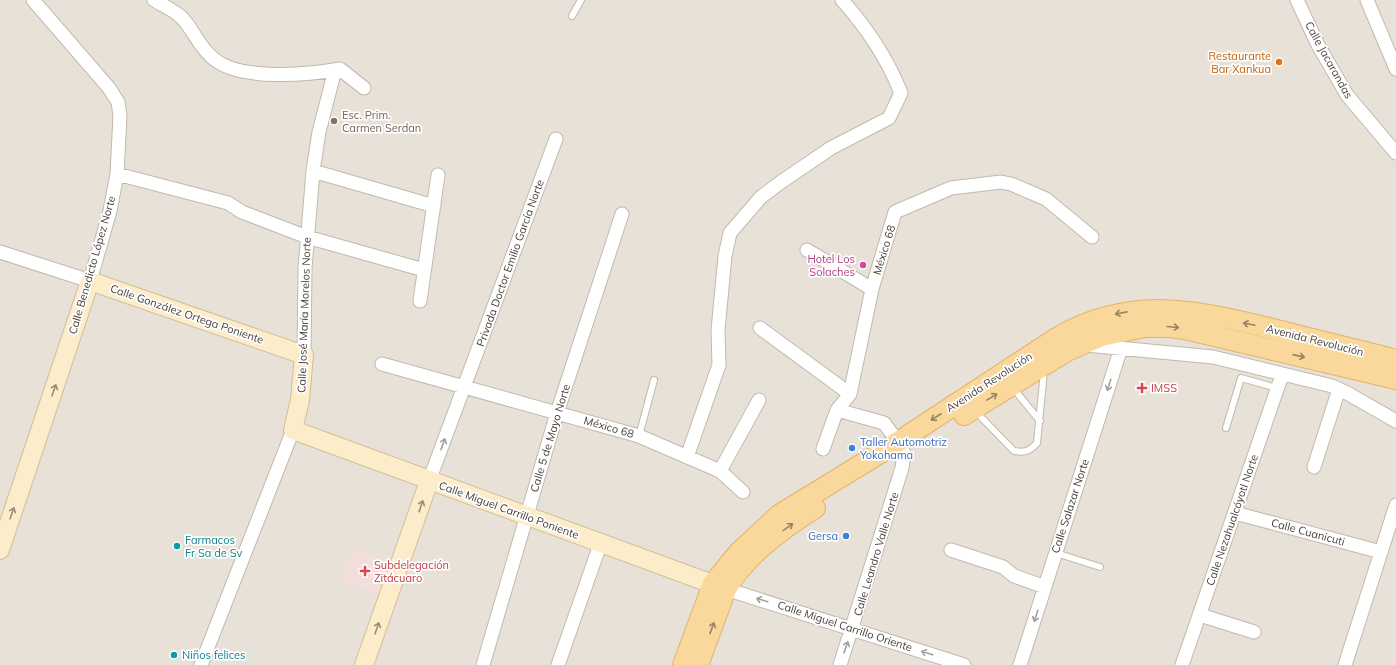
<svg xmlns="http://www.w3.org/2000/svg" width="1396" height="665" font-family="Mulish,sans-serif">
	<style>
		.residential { fill: #e7e1d7 }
		.medical { fill: #f3dedc }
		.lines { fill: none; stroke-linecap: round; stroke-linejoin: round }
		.lane-casing { stroke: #c2b9ae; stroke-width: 8 }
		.street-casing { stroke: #c2b9ae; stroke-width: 15 }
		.secondary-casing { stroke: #d1bf99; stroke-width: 20 }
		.primary-casing { stroke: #dfb46b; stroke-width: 22 }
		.lane { stroke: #fff; stroke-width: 6 }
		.street { stroke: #fff; stroke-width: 13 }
		.secondary { stroke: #fcecc9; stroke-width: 18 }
		.primary { stroke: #fad89b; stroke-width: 20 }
		.oneway { stroke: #988464 }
		.oneway2 { stroke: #a39f9b }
		.oneway3 { stroke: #988d79 }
		.food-dot { fill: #e8710a; stroke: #fff; stroke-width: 1.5 }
		.education-dot { fill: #8d6e63; stroke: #fff; stroke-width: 1.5 }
		.hotel-dot { fill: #d1479c; stroke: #fff; stroke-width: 1.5 }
		.health-dot { fill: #e0444e; stroke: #fff; stroke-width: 1.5 }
		.shop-dot { fill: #3f7fe0; stroke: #fff; stroke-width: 1.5 }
		.culture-dot { fill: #0f9aa8; stroke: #fff; stroke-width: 1.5 }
		.labels { text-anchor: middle; stroke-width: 3.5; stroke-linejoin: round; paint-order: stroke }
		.food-label { font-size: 11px; fill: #c56008; stroke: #fff; text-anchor: end }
		.street-label { font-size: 11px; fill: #473f37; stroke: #fff }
		.education-label { font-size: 11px; fill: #785e54; stroke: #fff; text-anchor: start }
		.hotel-label { font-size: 11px; fill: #b23c85; stroke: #fff; text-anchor: end }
		.health-label { font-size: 11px; fill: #be3a42; stroke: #fff; text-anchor: start }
		.shop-label { font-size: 11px; fill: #366cbe; stroke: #fff; text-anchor: start }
		.culture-label { font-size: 11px; fill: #0d838f; stroke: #fff; text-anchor: start }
	</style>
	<rect width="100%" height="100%" fill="#f3efe8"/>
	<path class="residential" d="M 0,0 L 1396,0 L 1396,665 L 0,665 Z"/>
	<path class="medical" d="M 353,548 L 392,564 L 378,595 L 339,579 Z"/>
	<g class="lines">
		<defs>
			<path id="lane" d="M 572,16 L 581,0
				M 1013,388 L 1040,421
				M 975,411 L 1014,451 C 1025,453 1030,451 1037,443 L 1044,371
				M 1226,428 L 1241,378 L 1277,388
				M 639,436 L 654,380
				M 1056,553 L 1100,567"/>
			<path id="street" d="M 154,0 C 162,5 173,10 180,16 C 192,26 198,47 214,59 C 241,81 307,75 340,69 L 364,88
				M 1297,0 L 1318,45 L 1347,95 L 1396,153
				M 1367,0 L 1396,69
				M 313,171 L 434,206
				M 117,174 L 228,203 L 242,212 L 307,237 L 424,270
				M 807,250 L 872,289
				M 0,252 L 90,281 L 110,211 L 117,174 L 120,116 L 118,102 L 109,88 L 33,0
				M 420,301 L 438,175
				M 760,328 L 850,394
				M 1086,345 L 1213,357 L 1332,386 L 1347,393 L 1396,421
				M 304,355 L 305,268 L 313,171 L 319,132 L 335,70
				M 382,364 L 639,436 L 720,471 L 743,492
				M 837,410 L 884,423 L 898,442 L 904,453 L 902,468 L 840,665
				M 823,449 L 837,410 L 850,394 L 872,289 L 895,212 L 951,188 L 1001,182 L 1011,184 L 1046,199 L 1092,237
				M 687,457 L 719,365 L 718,330 L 725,256 L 730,233 L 761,197 L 781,182 L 831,148 L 889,118 L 901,93 C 887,58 867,28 842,0
				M 1314,467 L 1339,389
				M 720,471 L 759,400
				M 429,481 L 556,139
				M 1235,513 L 1381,552
				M 951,550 L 1003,567 L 1014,576 L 1045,587
				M 726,589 L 964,665
				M 1200,615 L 1254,632
				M 201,665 L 293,430
				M 483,665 L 557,413 L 622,214
				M 558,665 L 601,542
				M 1020,665 L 1121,348
				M 1182,665 L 1282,375
				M 1345,665 L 1396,505"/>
			<path id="secondary" d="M 0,550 L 90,281 L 304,355 L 300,400 L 293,430 L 726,589
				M 364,665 L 429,481"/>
			<path id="primary" d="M 964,415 L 1067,351 L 1101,336 L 1145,327 L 1171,327 L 1185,329 L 1396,379
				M 683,665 L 713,584 L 739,552 L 779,515 L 898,442 L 1055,339 C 1132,293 1200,311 1281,331 C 1319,341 1358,350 1396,360
				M 698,665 L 726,589 C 746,555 782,529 815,508"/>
		</defs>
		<use href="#lane" class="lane-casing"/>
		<use href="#street" class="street-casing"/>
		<use href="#secondary" class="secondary-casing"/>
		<use href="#primary" class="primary-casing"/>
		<use href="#lane" class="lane"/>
		<use href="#street" class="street"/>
		<use href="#secondary" class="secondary"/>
		<use href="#primary" class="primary"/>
	</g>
	<defs><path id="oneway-shaft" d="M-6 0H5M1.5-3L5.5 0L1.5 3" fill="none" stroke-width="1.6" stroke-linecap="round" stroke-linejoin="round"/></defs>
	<g class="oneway">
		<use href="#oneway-shaft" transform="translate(1121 313) rotate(169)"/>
		<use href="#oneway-shaft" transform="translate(1249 324) rotate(-168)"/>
		<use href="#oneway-shaft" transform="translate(1173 327) rotate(5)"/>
		<use href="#oneway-shaft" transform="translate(1299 356) rotate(13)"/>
		<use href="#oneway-shaft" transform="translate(992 397) rotate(-32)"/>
		<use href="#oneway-shaft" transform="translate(936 417) rotate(147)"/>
		<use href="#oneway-shaft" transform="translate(788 527) rotate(-36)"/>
		<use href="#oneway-shaft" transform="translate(712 628) rotate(-70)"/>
	</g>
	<g class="oneway2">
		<use href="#oneway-shaft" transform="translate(1109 385) rotate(108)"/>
		<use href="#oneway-shaft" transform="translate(443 444) rotate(-70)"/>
		<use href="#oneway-shaft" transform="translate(762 600) rotate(-163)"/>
		<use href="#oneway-shaft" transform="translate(1036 616) rotate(108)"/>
		<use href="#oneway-shaft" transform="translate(846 647) rotate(-71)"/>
		<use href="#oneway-shaft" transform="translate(927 653) rotate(-162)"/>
	</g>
	<g class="oneway3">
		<use href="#oneway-shaft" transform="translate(54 390) rotate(-71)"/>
		<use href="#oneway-shaft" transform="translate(421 506) rotate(-71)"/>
		<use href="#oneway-shaft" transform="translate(12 513) rotate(-71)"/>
		<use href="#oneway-shaft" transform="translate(377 628) rotate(-71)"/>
	</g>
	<circle class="food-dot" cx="1279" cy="62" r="4"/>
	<circle class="education-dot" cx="334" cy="121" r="4"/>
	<circle class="hotel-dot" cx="863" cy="265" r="4"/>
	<g class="health-dot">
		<path d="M1140 382h4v4h4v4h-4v4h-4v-4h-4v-4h4z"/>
		<path d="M363 565h4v4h4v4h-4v4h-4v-4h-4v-4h4z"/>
	</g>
	<g class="shop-dot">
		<circle cx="852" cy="448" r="4"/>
		<circle cx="846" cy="536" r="4"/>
	</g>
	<g class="culture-dot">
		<circle cx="177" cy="546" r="4"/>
		<circle cx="174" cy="655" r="4"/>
	</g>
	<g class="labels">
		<g class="food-label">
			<text x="1271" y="60">Restaurante<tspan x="1271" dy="13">Bar Xankua</tspan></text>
		</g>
		<g class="street-label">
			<text transform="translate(1329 60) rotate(61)" y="4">Calle Jacarandas</text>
			<text transform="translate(884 250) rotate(-73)" y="4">México 68</text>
			<text transform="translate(510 263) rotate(-70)" y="4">Privada Doctor Emilio García Norte</text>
			<text transform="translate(92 265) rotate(-74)" y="4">Calle Benedicto López Norte</text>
			<text transform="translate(187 314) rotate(19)" y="4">Calle González Ortega Poniente</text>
			<text transform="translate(304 315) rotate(-88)" y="4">Calle José María Morelos Norte</text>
			<text transform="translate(1315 340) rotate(14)" y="4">Avenida Revolución</text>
			<text transform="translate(989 382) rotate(-33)" y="4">Avenida Revolución</text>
			<text transform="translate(609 427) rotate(16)" y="4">México 68</text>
			<text transform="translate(550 438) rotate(-73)" y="4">Calle 5 de Mayo Norte</text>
			<text transform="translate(1070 506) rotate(-72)" y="4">Calle Salazar Norte</text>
			<text transform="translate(509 510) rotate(20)" y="4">Calle Miguel Carrillo Poniente</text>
			<text transform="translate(1232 520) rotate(-71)" y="4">Calle Nezahualcóyotl Norte</text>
			<text transform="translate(1308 532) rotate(15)" y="4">Calle Cuanicuti</text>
			<text transform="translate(876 554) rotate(-73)" y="4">Calle Leandro Valle Norte</text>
			<text transform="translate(845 626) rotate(18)" y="4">Calle Miguel Carrillo Oriente</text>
		</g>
		<g class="education-label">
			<text x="342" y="119">Esc. Prim.<tspan x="342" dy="13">Carmen Serdan</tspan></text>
		</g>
		<g class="hotel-label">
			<text x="855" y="263">Hotel Los<tspan x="855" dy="13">Solaches</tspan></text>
		</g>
		<g class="health-label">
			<text x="1151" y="392">IMSS</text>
			<text x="374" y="569">Subdelegación<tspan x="374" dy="13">Zitácuaro</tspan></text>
		</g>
		<g class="shop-label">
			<text x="860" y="446">Taller Automotriz<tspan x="860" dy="13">Yokohama</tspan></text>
			<text x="838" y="540" text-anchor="end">Gersa</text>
		</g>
		<g class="culture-label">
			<text x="185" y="544">Farmacos<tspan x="185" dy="13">Fr Sa de Sv</tspan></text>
			<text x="182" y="659">Niños felices</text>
		</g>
	</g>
</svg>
